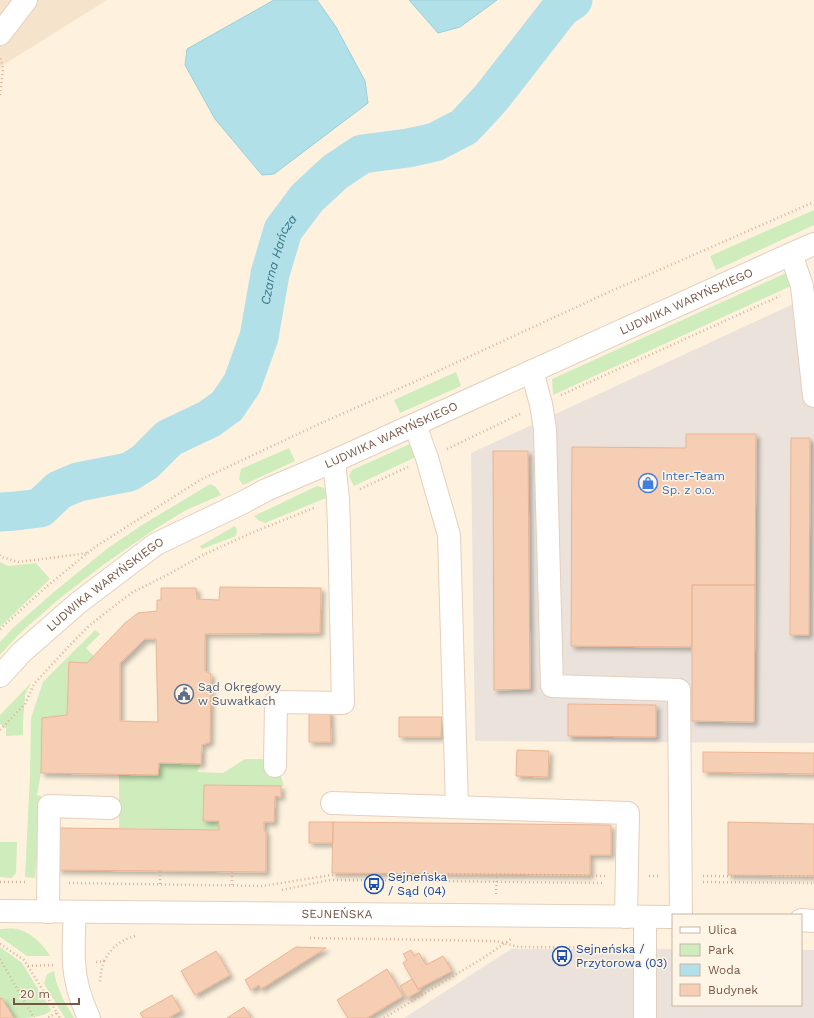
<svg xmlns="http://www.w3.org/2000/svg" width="814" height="1018" font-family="'Work Sans',sans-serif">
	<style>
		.residential { fill: #f6e3cc }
		.industrial { fill: #ebe3db }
		.green { fill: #cfecbc }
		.water { fill: #b2e0e9; stroke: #97d0db }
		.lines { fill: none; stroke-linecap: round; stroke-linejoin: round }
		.river { stroke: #b2e0e9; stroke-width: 39 }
		.building { fill: #f6ceb4; stroke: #eab493; fill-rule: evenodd; filter: url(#shadow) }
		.minor-casing { stroke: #e4cfbd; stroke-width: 24 }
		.path { stroke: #dab297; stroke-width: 2.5; stroke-dasharray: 1 3; stroke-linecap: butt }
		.minor { stroke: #fff; stroke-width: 22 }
		.labels { text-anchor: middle; stroke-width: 3; stroke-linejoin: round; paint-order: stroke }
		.street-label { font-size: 12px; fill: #765645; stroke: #fff5e6 }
		.shop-label { font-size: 12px; fill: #366cbe; stroke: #fff5e6; text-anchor: start }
		.service-label { font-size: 12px; fill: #4e5e75; stroke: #fff5e6; text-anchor: start }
		.transit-label { font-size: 12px; fill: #164399; stroke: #fff5e6; text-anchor: start }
		.water-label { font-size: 13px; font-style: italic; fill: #3a7784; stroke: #fff5e6 }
	</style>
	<defs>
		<filter id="shadow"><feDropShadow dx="3.5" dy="3.5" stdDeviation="2" flood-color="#0004"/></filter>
	</defs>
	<rect width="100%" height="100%" fill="#fef2de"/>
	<path class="residential" d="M 0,0 L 107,0 L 0,67 Z"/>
	<path class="industrial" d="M 814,297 L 814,743 L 475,741 L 471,453 L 791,305 Z
		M 511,949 L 673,949 L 673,1005 L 801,1005 L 801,950 L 814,950 L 814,1018 L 404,1018 Z"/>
	<path class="green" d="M 814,210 L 814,225 L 716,270 L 710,256 Z
		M 786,273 L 791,286 L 553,395 L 552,379 Z
		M 456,372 L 461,386 L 400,413 L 394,400 Z
		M 410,444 L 414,446 L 418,456 L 354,486 L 349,476 L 352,470 Z
		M 289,448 L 295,461 L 243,485 L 239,479 L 241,469 Z
		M 210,484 L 216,487 L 221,495 L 186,510 L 155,529 L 103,565 L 59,599 L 20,633 L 0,655 L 0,642 L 13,628 L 55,591 L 108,548 L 142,525 Z
		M 317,486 L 324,488 L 327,495 L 326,498 L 265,523 L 258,520 L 254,516 Z
		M 235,526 L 237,530 L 236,536 L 202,549 L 200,546 Z
		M 0,562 L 8,566 L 36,563 L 50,579 L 0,627 Z
		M 95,630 L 100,634 L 86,648 L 94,656 L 87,663 L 69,662 L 67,715 L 42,718 L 41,773 L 37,795 L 42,797 L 35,878 L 25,877 L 30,775 L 31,718 L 43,682 Z
		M 31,683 L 25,695 L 23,723 L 23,735 L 6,736 L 6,728 L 0,724 L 0,715 Z
		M 245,759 L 266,759 L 280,773 L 284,786 L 204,785 L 203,820 L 219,821 L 219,830 L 119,828 L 119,774 L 158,775 L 159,763 L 201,764 L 197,772 L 223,773 Z
		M 0,842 L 17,842 L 16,873 L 12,878 L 0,877 Z
		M 0,929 C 5,929 11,928 16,929 C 30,931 43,944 50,956 L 27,956 L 0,937 Z
		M 0,947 L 22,963 L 51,1010 C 44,1018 26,1018 14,1018 L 0,999 Z
		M 54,971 L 56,981 L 63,999 L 74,1018 L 65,1018 L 44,984 L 47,974 Z"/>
	<path class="water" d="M 274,0 L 317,0 L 336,27 L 365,81 L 368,103 L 274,174 L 262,175 L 215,119 L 185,65 L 187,49 Z
		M 409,0 L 497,0 L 460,27 L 438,33 Z"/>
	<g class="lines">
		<path class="river" id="s1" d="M 0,512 L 16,511 L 40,508 L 59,490 L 78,482 L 129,472 L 145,462 L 169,438 L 209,419 L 227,406 L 242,384 L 259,337 L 270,274 L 283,230 L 307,198 L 335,172 L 362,154 L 408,148 L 435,142 L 464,127 L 491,98 L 561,8 L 573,0"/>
	</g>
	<path class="building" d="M 686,434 L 756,434 L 755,585 L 692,585 L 692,647 L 571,646 L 572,447 L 686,448 Z
		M 791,438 L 810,438 L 809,635 L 790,635 Z
		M 493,451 L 528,451 L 530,689 L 494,690 Z
		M 692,585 L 755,585 L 754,722 L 692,721 Z
		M 220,587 L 321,588 L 320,633 L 205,634 L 205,671 L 211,674 L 210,742 L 202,745 L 201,764 L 159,763 L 158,775 L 41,773 L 42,718 L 67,715 L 69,662 L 87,663 L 125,623 L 138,613 L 157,611 L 157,600 L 161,600 L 161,588 L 196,588 L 197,599 L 219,600 ZM 145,639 L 156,639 L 158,722 L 120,721 L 120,663 Z
		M 568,704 L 656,705 L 656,737 L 568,736 Z
		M 330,711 L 331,742 L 309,742 L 309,712 Z
		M 399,717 L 442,717 L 441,737 L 399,737 Z
		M 517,750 L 549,751 L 548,777 L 516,776 Z
		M 703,752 L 814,753 L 814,774 L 703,772 Z
		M 204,785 L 281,786 L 281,797 L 275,796 L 274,822 L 264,822 L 264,831 L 266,831 L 266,872 L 58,870 L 59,828 L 219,830 L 219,821 L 203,821 Z
		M 309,822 L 333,822 L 333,843 L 309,843 Z
		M 333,822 L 611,825 L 611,855 L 590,855 L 590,875 L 332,873 Z
		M 728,822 L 814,824 L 814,876 L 728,875 Z
		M 296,947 L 326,948 L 261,989 L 259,985 L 251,990 L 245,980 Z
		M 411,950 L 414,956 L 419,953 L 426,965 L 443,956 L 452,971 L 418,989 L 403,963 L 407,960 L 403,954 Z
		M 216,951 L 230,975 L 195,995 L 181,971 Z
		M 387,969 L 403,996 L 367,1018 L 348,1018 L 337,1000 Z
		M 412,979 L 418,989 L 420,989 L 420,991 L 407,998 L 400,986 Z
		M 172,995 L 181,1011 L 168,1018 L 143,1018 L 140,1013 Z
		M 2,998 L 14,1018 L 0,1018 L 0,999 Z
		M 244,1007 L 251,1018 L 227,1018 Z"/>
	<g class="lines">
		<defs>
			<g id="minor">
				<path d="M 0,34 L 26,0"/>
				<path d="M 791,254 L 802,286 L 814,396"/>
				<path d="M 532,371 L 541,404 L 545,429 L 552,686 L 679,690 L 681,915"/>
				<path d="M 415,425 L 427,458 L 449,535 L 457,807"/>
				<path id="s2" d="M 0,676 L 22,652 L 78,603 L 156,544 L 242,503 L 266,490 L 334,461 L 791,254 L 814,244"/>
				<path d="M 275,766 L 276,702 L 343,703 L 339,527 L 338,499 L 334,461"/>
				<path d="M 332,803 L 628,813 L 626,917"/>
				<path id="s3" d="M 0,911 L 673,917"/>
				<path d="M 48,912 L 49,806 L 110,808"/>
				<path d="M 75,912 C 74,929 73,946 74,963 C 75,982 81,1001 89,1018"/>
				<path d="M 801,920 L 814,921"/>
				<path d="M 645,1018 L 645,917"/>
			</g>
		</defs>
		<use href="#minor" class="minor-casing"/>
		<path class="path" d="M 0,95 L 3,69 L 0,56
			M 561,395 L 780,296
			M 447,449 L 520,414
			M 360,489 L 408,467
			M 0,555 L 1,557 L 19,562 L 88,553
			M 0,629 L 46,587 L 95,547 L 200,480 L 317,425 L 423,378 L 609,292 L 814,202
			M 0,730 L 25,704 L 34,684 L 70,645 L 90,625 L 118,603 L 133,592 L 167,575 L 205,554 L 249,534 L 316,507
			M 160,871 L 160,885
			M 232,872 L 232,886
			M 649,876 L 660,876
			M 703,876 L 814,877
			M 0,882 L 26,882
			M 703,882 L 814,883
			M 69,883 L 263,886 L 331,875 L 497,874 L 606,876
			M 282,890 L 330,880 L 604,883
			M 496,894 L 497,874
			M 310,938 L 496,941 L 519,947 L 612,948 L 624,946
			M 0,944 L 24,960 L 57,1013 L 47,1018
			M 0,959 L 34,1018
			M 104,961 C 112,947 119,941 135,936
			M 96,962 L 104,961 L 101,971 L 100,982
			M 28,966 L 53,965
			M 57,1013 L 60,1018
			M 384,1018 L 483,958 L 511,939"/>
		<use href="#minor" class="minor"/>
	</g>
	<defs>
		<symbol id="shop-ring" viewBox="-11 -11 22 22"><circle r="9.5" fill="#fff5e6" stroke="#3f7fe0" stroke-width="1.5"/><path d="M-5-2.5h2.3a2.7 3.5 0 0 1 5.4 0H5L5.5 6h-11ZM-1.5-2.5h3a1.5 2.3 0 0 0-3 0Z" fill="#3f7fe0"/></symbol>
		<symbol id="civic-ring" viewBox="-11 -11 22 22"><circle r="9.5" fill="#fff5e6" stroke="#5c6f8a" stroke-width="1.5"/><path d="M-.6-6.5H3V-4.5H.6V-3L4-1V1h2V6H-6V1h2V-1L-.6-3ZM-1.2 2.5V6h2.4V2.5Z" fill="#5c6f8a"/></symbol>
		<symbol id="bus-ring" viewBox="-11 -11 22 22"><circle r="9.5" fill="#fff5e6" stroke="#1a4fb4" stroke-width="1.5"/><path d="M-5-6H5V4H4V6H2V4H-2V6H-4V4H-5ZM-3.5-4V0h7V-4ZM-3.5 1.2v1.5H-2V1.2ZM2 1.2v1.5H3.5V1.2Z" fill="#1a4fb4"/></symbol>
	</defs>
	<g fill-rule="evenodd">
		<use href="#shop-ring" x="637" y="472" width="22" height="22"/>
		<use href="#civic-ring" x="173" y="683" width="22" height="22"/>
		<use href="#bus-ring" x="363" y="873" width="22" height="22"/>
		<use href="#bus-ring" x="551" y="945" width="22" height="22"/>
	</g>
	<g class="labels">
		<g class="street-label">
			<text dy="4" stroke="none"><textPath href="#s2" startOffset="788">LUDWIKA WARYŃSKIEGO</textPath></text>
			<text dy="4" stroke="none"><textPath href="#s2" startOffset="464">LUDWIKA WARYŃSKIEGO</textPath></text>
			<text dy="4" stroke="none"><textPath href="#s2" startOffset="140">LUDWIKA WARYŃSKIEGO</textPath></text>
			<text dy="4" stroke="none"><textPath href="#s3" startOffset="337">SEJNEŃSKA</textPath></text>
		</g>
		<g class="shop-label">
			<text x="662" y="480">Inter-Team<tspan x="662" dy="14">Sp. z o.o.</tspan></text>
		</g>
		<g class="service-label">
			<text x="198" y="691">Sąd Okręgowy<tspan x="198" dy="14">w Suwałkach</tspan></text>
		</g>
		<g class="transit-label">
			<text x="388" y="881">Sejneńska<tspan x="388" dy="14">/ Sąd (04)</tspan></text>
			<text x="576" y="953">Sejneńska /<tspan x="576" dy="14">Przytorowa (03)</tspan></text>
		</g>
		<g class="water-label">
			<text dy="5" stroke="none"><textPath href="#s1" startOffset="415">Czarna Hańcza</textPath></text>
		</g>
	</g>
	<rect x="672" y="914" width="130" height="92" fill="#fff5e6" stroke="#c8b5a6"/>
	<rect x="680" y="927" width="20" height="6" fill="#ffffff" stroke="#c8b5a6"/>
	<text x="708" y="934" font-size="12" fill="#765645">Ulica</text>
	<rect x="680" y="944" width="20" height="12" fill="#cfecbc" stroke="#c8b5a6"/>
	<text x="708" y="954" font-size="12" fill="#765645">Park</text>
	<rect x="680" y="964" width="20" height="12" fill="#b2e0e9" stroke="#c8b5a6"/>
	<text x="708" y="974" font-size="12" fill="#765645">Woda</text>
	<rect x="680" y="984" width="20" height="12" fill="#f6ceb4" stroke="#c8b5a6"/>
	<text x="708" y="994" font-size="12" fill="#765645">Budynek</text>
	<path d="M14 998v6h65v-6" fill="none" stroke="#765645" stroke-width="2"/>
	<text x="20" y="998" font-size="12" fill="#765645" stroke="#fff5e6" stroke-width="3" paint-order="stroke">20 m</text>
</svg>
